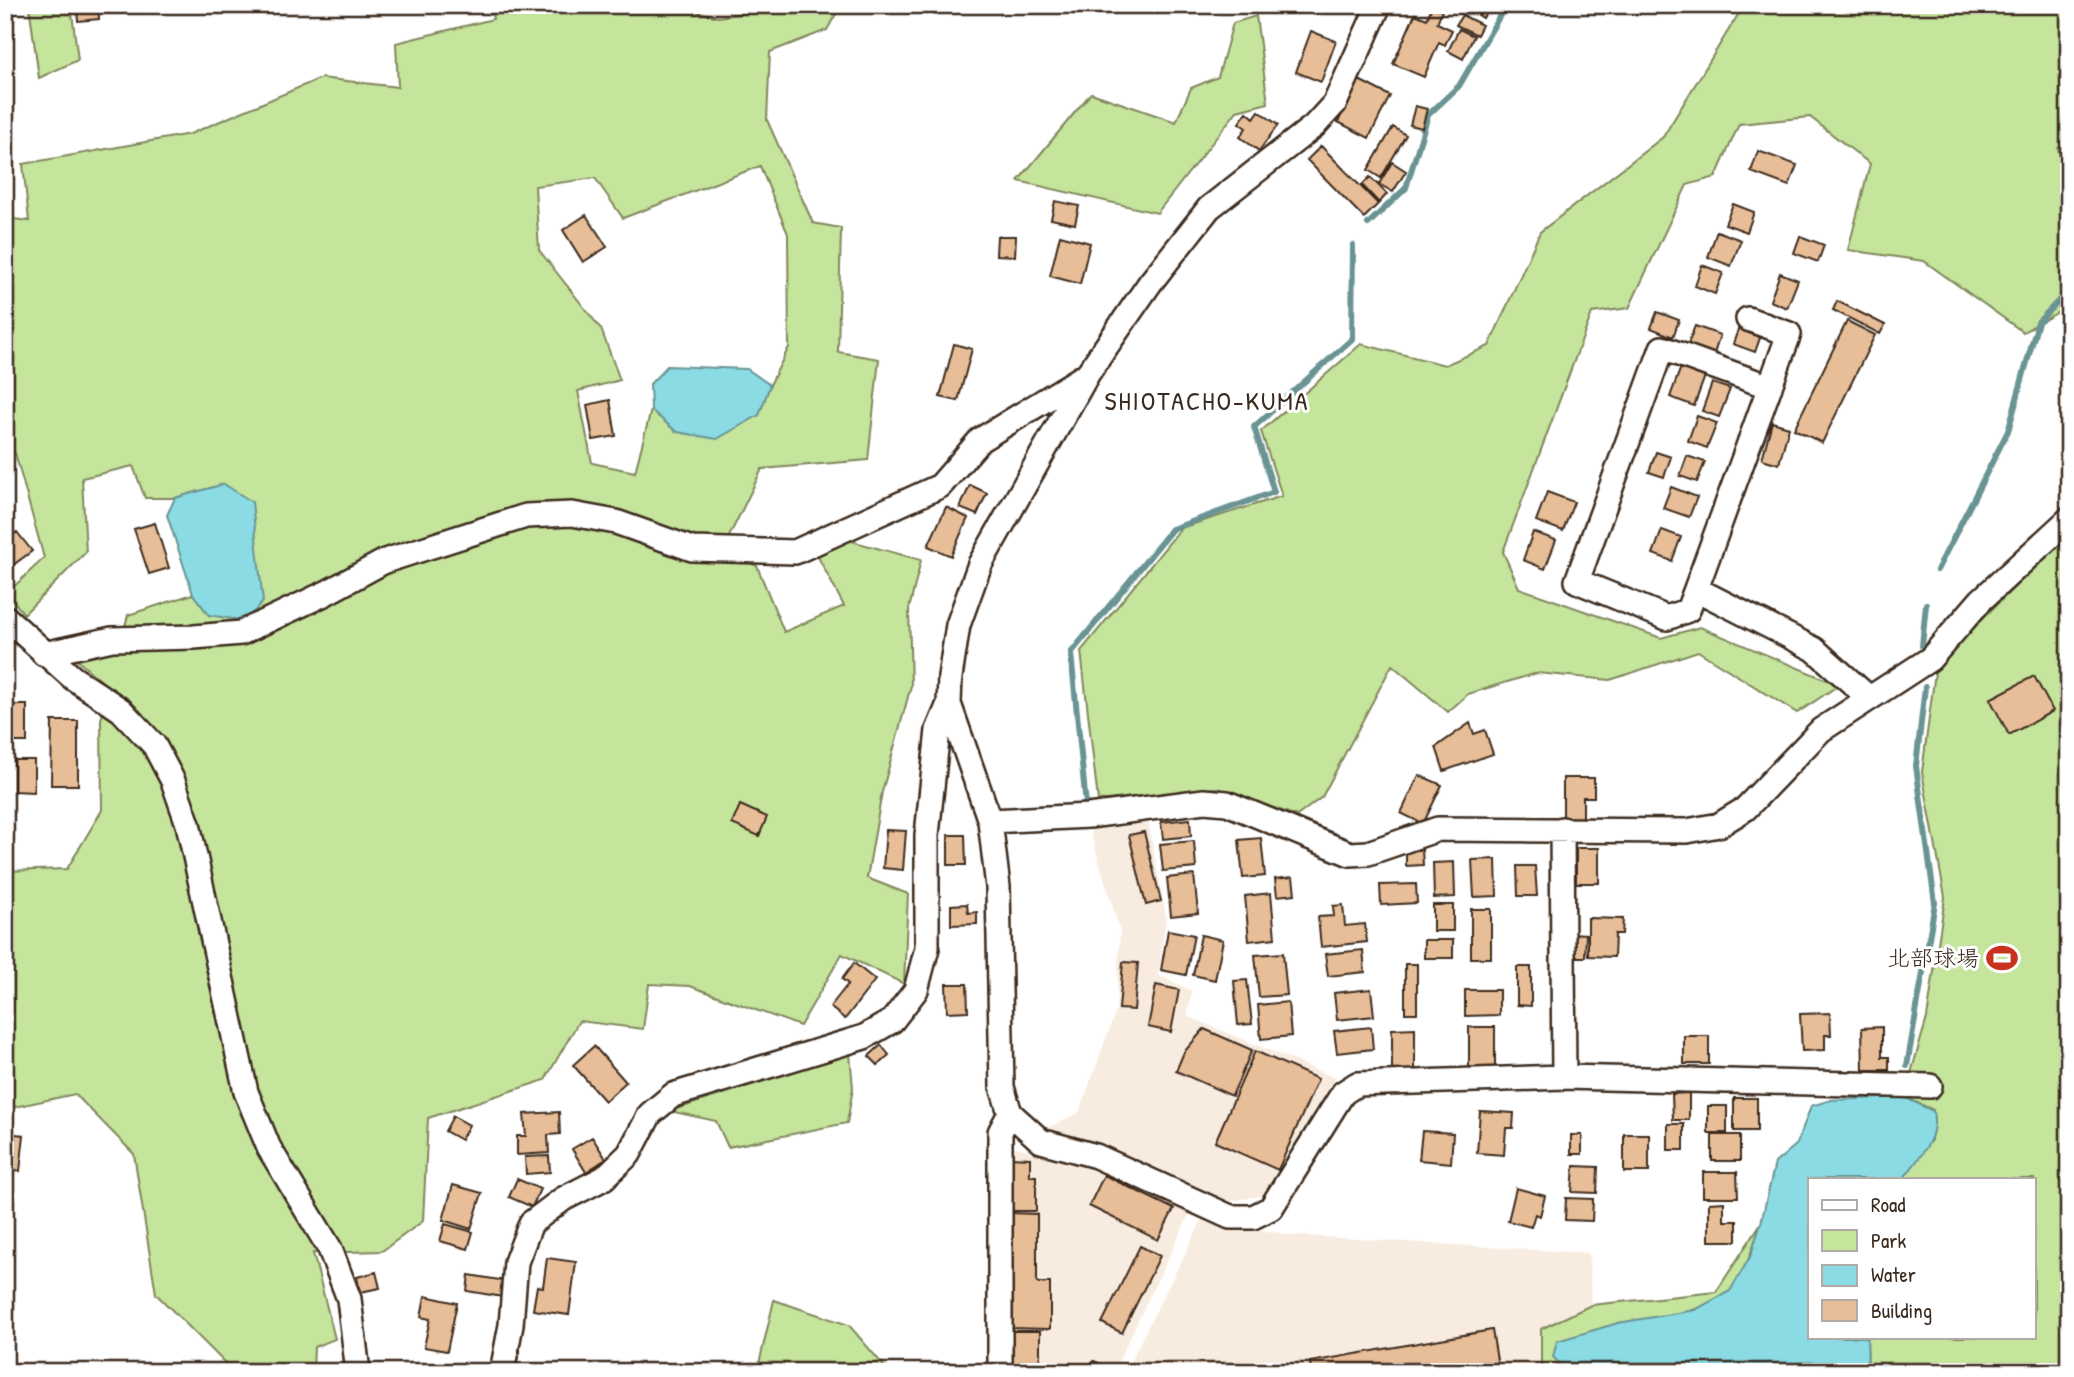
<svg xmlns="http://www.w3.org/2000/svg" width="2074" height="1377" font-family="'Patrick Hand','Klee One',sans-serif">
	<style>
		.built { fill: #f8ece0 }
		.green { fill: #c5e49c; stroke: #80875d; stroke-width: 2; fill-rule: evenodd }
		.water { fill: #8adbe3; stroke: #6a9494; stroke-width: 2 }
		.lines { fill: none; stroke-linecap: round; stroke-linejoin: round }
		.stream { stroke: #6a9494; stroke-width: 6 }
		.building { fill: #e8be98; stroke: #3b2a1e; stroke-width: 2 }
		.minor-casing { stroke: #3b2a1e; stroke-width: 28 }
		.minor { stroke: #fff; stroke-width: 23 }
		.labels { text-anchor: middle; stroke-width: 6; stroke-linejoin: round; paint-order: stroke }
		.poi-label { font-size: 23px; fill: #3b2a1e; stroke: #fff; text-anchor: end }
		.quarter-label { font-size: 26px; letter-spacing: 2px; fill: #3b2a1e; stroke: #fff }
	</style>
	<rect width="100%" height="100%" fill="#fff"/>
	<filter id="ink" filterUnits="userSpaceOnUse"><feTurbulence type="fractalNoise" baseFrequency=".0143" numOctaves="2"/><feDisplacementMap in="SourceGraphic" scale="14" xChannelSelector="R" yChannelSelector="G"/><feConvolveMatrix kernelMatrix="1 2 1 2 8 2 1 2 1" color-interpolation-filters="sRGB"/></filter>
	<g filter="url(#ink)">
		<path class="built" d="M 674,5 L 801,5 L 718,17 Z
			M 1147,815 L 1166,917 L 1158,975 L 1192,991 L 1187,1016 L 1336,1078 L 1262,1196 L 1231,1201 L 1043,1130 L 1079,1113 L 1116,1011 L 1120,931 L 1090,831 Z
			M 1007,1145 L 1094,1166 L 1191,1211 L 1113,1372 L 1006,1372 Z
			M 1202,1220 L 1291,1235 L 1589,1253 L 1591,1305 L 1541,1329 L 1541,1363 L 1550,1372 L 1125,1372 Z"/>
		<path class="green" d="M 29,5 L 71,5 L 78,60 L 39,78 Z
			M 490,5 L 674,5 L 718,17 L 801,5 L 841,5 L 827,30 L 770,52 L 767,120 L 813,223 L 841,228 L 838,352 L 879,359 L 868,460 L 762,469 L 722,551 L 757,566 L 784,632 L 844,606 L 816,553 L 844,539 L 921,560 L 909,609 L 911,686 L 882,792 L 867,878 L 908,894 L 904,984 L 842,954 L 800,1026 L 690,986 L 649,984 L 643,1029 L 579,1021 L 545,1080 L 428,1118 L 423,1221 L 382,1251 L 313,1253 L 335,1339 L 314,1347 L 313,1372 L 234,1372 L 156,1294 L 134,1154 L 75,1094 L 5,1109 L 5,871 L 67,869 L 102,810 L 101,719 L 112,690 L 72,656 L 119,648 L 128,615 L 193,594 L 209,615 L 224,484 L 175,498 L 145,498 L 133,466 L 82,478 L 86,552 L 24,614 L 7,593 L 44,558 L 15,453 L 5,452 L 5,218 L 29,221 L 23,164 L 190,134 L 321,78 L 398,87 L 396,43 L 493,19 ZM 760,166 L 788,234 L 789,347 L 770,385 L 759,415 L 677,432 L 651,410 L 635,472 L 592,463 L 578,391 L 620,380 L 601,329 L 539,250 L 535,186 L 595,178 L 623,218 Z
			M 1744,5 L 2069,5 L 2069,142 L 2058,148 L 2069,196 L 2069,306 L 2023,332 L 1924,261 L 1848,250 L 1870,164 L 1810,117 L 1739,124 L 1716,177 L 1687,185 L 1629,308 L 1592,313 L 1503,552 L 1519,588 L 1661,638 L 1700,627 L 1839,685 L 1797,713 L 1698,651 L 1610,680 L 1537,673 L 1468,694 L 1448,712 L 1392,665 L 1322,797 L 1297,816 L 1217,788 L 1098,801 L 1081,651 L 1181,528 L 1282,496 L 1261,431 L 1361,344 L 1445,365 L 1489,346 L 1540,232 L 1663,137 Z
			M 1256,16 L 1268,103 L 1237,111 L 1157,213 L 1018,181 L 1091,93 L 1176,122 L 1191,88 L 1218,77 L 1233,23 Z
			M 2069,534 L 2069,1372 L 1868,1372 L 1867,1337 L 2034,1337 L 2034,1179 L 1903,1179 L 1931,1140 L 1933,1110 L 1904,1097 L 1927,1018 L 1945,897 L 1922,772 L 1936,664 Z
			M 850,1054 L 853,1088 L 847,1123 L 728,1147 L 716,1121 L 670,1111 Z
			M 1761,1223 C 1755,1241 1743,1281 1729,1292 C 1699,1316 1655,1317 1618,1323 L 1609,1368 L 1680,1366 L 1691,1372 L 1550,1372 L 1541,1363 L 1541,1329 L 1591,1305 L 1716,1292 Z
			M 774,1300 L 849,1325 L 889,1372 L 776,1372 L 759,1364 Z"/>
		<path class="water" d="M 667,366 L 747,369 L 770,385 L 759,415 L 717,439 L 677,432 L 651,410 L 650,384 Z
			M 224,484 L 252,502 L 263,602 L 245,621 L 209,615 L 193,594 L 167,515 L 175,498 Z
			M 1904,1097 L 1933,1111 C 1939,1140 1919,1157 1903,1179 L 1810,1179 L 1810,1337 L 1867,1337 L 1868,1372 L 1691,1372 L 1680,1366 L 1563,1367 L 1553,1357 L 1557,1341 L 1618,1323 L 1695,1310 L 1730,1291 L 1750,1257 L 1761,1223 L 1775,1163 L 1797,1144 L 1811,1106 L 1831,1100 Z"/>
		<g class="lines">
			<path class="stream" d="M 1368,224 L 1406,188 L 1428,115 L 1459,86 L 1506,5
				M 1937,570 L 2008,431 L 2038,322 L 2069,290
				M 1922,646 L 1926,604
				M 1086,805 L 1071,653 L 1172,529 L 1274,492 L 1254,427 L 1352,339 L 1353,245
				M 1907,1066 L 1935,903 L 1916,766 L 1925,687"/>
		</g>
		<path class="building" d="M 77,5 L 98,5 L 99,19 L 78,21 Z
			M 1471,5 L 1491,5 L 1483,18 L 1469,9 Z
			M 1432,6 L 1442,10 L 1437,23 L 1452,30 L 1445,45 L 1439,42 L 1424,77 L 1393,64 L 1415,14 L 1427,19 Z
			M 1462,15 L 1482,25 L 1477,35 L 1456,25 Z
			M 1459,29 L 1474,36 L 1463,59 L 1448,51 Z
			M 1311,31 L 1336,41 L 1321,82 L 1296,72 Z
			M 1359,80 L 1390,96 L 1369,138 L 1338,122 Z
			M 1415,106 L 1427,109 L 1422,128 L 1410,125 Z
			M 1259,111 L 1278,125 L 1259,151 L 1240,137 L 1246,128 L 1239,123 L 1247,112 L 1254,118 Z
			M 1393,127 L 1406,135 L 1381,178 L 1368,170 Z
			M 1321,146 L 1378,204 L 1364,218 L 1307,160 Z
			M 1758,151 L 1797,165 L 1789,186 L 1751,172 Z
			M 1392,162 L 1406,171 L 1393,192 L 1379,184 Z
			M 1370,177 L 1387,194 L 1379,203 L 1362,185 Z
			M 1055,201 L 1079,206 L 1075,224 L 1051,219 Z
			M 1733,204 L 1754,212 L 1747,232 L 1725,224 Z
			M 586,215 L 607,247 L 583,262 L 563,230 Z
			M 1717,231 L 1741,240 L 1731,266 L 1708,257 Z
			M 1060,235 L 1090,243 L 1080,284 L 1050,276 Z
			M 997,236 L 1016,236 L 1015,256 L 996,255 Z
			M 1800,236 L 1824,245 L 1818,262 L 1794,253 Z
			M 1702,265 L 1723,273 L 1715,294 L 1695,286 Z
			M 1780,273 L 1798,280 L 1787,308 L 1770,301 Z
			M 1837,301 L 1885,325 L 1880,334 L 1833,310 Z
			M 1657,312 L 1679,320 L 1673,337 L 1651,328 Z
			M 1847,321 L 1875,335 L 1822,443 L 1794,429 Z
			M 1695,326 L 1720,335 L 1714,354 L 1688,344 Z
			M 1739,327 L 1761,335 L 1755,352 L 1733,344 Z
			M 954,344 L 972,349 L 958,401 L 940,397 Z
			M 1681,367 L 1705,376 L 1694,406 L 1670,397 Z
			M 1712,383 L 1730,389 L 1719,417 L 1702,411 Z
			M 610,400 L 616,436 L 593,440 L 587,405 Z
			M 1697,416 L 1717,423 L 1707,448 L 1688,441 Z
			M 1772,422 L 1789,427 L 1779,464 L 1762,459 Z
			M 1656,452 L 1671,457 L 1664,477 L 1649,472 Z
			M 1687,456 L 1705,462 L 1697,482 L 1680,476 Z
			M 970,485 L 987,493 L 977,515 L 960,508 Z
			M 1671,487 L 1697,497 L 1689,517 L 1663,508 Z
			M 1547,492 L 1574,502 L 1563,531 L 1536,521 Z
			M 946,507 L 968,518 L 951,556 L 928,546 Z
			M 155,523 L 169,568 L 149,574 L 134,529 Z
			M 1662,530 L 1681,537 L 1672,561 L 1653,554 Z
			M 17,532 L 32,551 L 5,571 L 5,541 Z
			M 1533,532 L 1556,540 L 1545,569 L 1523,560 Z
			M 2034,676 L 2053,711 L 2009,735 L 1990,699 Z
			M 11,705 L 27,705 L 27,742 L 10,742 Z
			M 52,721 L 78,721 L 78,785 L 51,785 Z
			M 1470,723 L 1474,734 L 1485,730 L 1493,754 L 1444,771 L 1436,747 Z
			M 14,760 L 34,760 L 34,792 L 14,791 Z
			M 1419,775 L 1442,785 L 1423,824 L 1401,813 Z
			M 1563,778 L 1594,778 L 1594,797 L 1583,797 L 1583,819 L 1563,819 Z
			M 740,805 L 767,817 L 759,836 L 732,824 Z
			M 1190,819 L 1191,836 L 1163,839 L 1161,822 Z
			M 886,830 L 906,831 L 903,870 L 883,868 Z
			M 1144,832 L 1161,901 L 1146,905 L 1129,835 Z
			M 948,835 L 965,835 L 966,865 L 948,865 Z
			M 1261,838 L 1265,876 L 1243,878 L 1239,840 Z
			M 1194,841 L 1196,868 L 1163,871 L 1160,844 Z
			M 1576,848 L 1599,848 L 1599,883 L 1576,883 Z
			M 1406,850 L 1422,850 L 1423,865 L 1406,866 Z
			M 1496,859 L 1497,896 L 1474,897 L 1472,860 Z
			M 1454,862 L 1455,897 L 1434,898 L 1433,863 Z
			M 1517,866 L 1535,866 L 1537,896 L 1518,896 Z
			M 1194,875 L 1198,913 L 1171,916 L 1167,878 Z
			M 1293,877 L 1295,894 L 1277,896 L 1275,879 Z
			M 1416,884 L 1417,903 L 1381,905 L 1380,885 Z
			M 1271,893 L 1275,938 L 1249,941 L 1245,896 Z
			M 967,904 L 968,913 L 977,912 L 977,924 L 951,925 L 951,905 Z
			M 1343,905 L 1345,926 L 1365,924 L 1367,942 L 1321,947 L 1318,917 L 1334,916 L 1333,906 Z
			M 1433,905 L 1453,905 L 1453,931 L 1433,931 Z
			M 1471,909 L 1491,909 L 1491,958 L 1471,958 Z
			M 1588,918 L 1623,919 L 1622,934 L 1615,934 L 1614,957 L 1588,956 Z
			M 1168,930 L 1194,935 L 1186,975 L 1161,970 Z
			M 1570,933 L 1586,934 L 1585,957 L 1570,957 Z
			M 1201,935 L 1223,940 L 1215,980 L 1193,975 Z
			M 1424,940 L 1453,940 L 1453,958 L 1424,958 Z
			M 1363,950 L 1365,972 L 1328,976 L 1325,954 Z
			M 1283,953 L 1287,995 L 1259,997 L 1255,955 Z
			M 1123,962 L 1138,963 L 1134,1010 L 1119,1009 Z
			M 854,963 L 875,980 L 845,1019 L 830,1007 L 848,984 L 842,979 Z
			M 1405,964 L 1417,964 L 1417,1013 L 1405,1013 Z
			M 1517,967 L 1531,967 L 1531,1006 L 1517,1005 Z
			M 1247,980 L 1252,1024 L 1238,1025 L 1234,981 Z
			M 946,984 L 967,984 L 968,1011 L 947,1012 Z
			M 1156,985 L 1179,990 L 1171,1032 L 1148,1027 Z
			M 1371,989 L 1374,1016 L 1337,1020 L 1334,993 Z
			M 1465,990 L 1499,990 L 1499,1015 L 1465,1016 Z
			M 1288,1002 L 1291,1036 L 1261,1039 L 1258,1005 Z
			M 1830,1013 L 1831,1035 L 1825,1035 L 1825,1050 L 1802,1051 L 1800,1014 Z
			M 1371,1027 L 1373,1049 L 1337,1053 L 1334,1031 Z
			M 1469,1027 L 1495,1027 L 1495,1070 L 1469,1070 Z
			M 1882,1027 L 1882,1057 L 1889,1057 L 1889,1070 L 1863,1070 L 1862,1028 Z
			M 1415,1028 L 1415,1070 L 1392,1070 L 1392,1029 Z
			M 1204,1029 L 1252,1050 L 1232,1096 L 1176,1071 L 1184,1052 Z
			M 1684,1036 L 1709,1036 L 1709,1064 L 1684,1064 Z
			M 881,1045 L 889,1055 L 878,1065 L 869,1056 Z
			M 594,1046 L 626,1082 L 605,1101 L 573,1065 Z
			M 1255,1051 L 1318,1079 L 1278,1170 L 1215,1142 Z
			M 1689,1093 L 1689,1120 L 1673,1120 L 1672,1094 Z
			M 1734,1098 L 1757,1098 L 1757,1131 L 1734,1131 Z
			M 1708,1106 L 1727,1106 L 1727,1133 L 1708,1133 Z
			M 1480,1111 L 1514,1113 L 1513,1128 L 1506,1128 L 1504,1155 L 1477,1153 Z
			M 559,1112 L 560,1134 L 548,1135 L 549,1153 L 517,1155 L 517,1136 L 526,1136 L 524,1114 Z
			M 453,1116 L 469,1125 L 461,1140 L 445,1131 Z
			M 1668,1124 L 1684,1124 L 1684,1150 L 1668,1150 Z
			M 1422,1131 L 1453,1133 L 1451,1163 L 1419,1160 Z
			M 5,1133 L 24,1135 L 20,1171 L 5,1169 Z
			M 1624,1134 L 1649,1134 L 1649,1172 L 1624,1172 Z
			M 1571,1135 L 1582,1135 L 1582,1154 L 1571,1154 Z
			M 1712,1135 L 1740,1135 L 1740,1161 L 1712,1161 Z
			M 592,1137 L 606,1159 L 586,1172 L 572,1149 Z
			M 549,1156 L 550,1172 L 526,1174 L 525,1157 Z
			M 1009,1157 L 1030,1158 L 1030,1176 L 1036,1176 L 1036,1211 L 1009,1211 Z
			M 1574,1166 L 1598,1167 L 1597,1193 L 1572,1192 Z
			M 1703,1172 L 1737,1172 L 1738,1197 L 1703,1197 Z
			M 1104,1175 L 1174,1209 L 1158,1240 L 1089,1206 Z
			M 517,1179 L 540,1189 L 532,1207 L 509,1197 Z
			M 453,1185 L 482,1193 L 471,1229 L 443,1220 Z
			M 1516,1188 L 1545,1196 L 1540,1216 L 1535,1214 L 1531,1227 L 1508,1221 Z
			M 1566,1198 L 1593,1199 L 1592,1221 L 1565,1220 Z
			M 1724,1202 L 1724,1221 L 1737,1221 L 1737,1241 L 1709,1241 L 1709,1203 Z
			M 1009,1213 L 1037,1214 L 1037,1283 L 1050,1283 L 1050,1329 L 1009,1328 Z
			M 445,1224 L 473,1232 L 468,1249 L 440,1241 Z
			M 1140,1246 L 1160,1256 L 1122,1333 L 1102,1323 Z
			M 547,1258 L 576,1262 L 569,1315 L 533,1310 L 537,1286 L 543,1287 Z
			M 376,1272 L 380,1288 L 360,1292 L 357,1277 Z
			M 469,1275 L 506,1281 L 503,1297 L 467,1291 Z
			M 425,1296 L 457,1303 L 447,1351 L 424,1347 L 430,1319 L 421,1317 Z
			M 1492,1330 L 1499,1372 L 1311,1372 L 1310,1362 Z
			M 1007,1331 L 1040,1331 L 1040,1372 L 1007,1372 Z
			M 1094,1361 L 1110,1369 L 1108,1372 L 1089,1372 Z"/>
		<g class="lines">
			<defs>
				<path id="minor" d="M 1748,319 L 1789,334 L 1696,589 L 1814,649 L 1869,698
					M 1696,589 L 1688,610 L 1667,618 L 1577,581 L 1662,348 L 1770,387
					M 5,617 L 73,678 L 121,710 L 154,745 L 173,781 L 188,824 L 246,1092 L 269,1148 L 330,1249 L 349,1299 L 358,1372
					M 44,654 L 112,639 L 194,637 L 241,633 L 326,593 L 385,561 L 526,516 L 572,514 L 616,522 L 692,549 L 795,552 L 940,486 L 980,440 L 1086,375
					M 949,704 L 990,821 L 998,887 L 1002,1087 L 1010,1113 L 1041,1141 L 1096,1156 L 1230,1217 L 1253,1217 L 1271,1208 L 1343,1093 L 1357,1084 L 1564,1077 L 1930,1086
					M 990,821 L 1089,816 L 1204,801 L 1227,803 L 1350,854 L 1368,853 L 1438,829 L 1687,831 L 1719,825 L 1745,809 L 1821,730 L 1930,659 L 1981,600 L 2069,519
					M 1562,829 L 1564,1077
					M 502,1372 L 511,1325 L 516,1262 L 531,1223 L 563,1199 L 604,1178 L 629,1154 L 650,1114 L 673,1095 L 864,1037 L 892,1021 L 916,990 L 927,948 L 927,835 L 938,730 L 949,704 L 950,677 L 958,625 L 980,564 L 1088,373 L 1150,283 L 1209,208 L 1314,126 L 1335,103 L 1379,5
					M 1000,1372 L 1000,1132 L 1010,1113"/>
			</defs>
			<use href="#minor" class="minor-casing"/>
			<use href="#minor" class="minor"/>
		</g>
	</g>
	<defs>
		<symbol id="stadium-bare" viewBox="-9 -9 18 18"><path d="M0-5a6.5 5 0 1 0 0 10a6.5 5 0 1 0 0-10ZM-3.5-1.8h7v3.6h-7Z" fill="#c8321e" stroke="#fff" stroke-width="2.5" paint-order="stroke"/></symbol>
	</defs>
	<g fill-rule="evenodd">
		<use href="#stadium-bare" x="1980" y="936" width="44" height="44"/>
	</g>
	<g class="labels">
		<g class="poi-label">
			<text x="1979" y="966">北部球場</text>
		</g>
		<g class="quarter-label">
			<text x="1207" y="410">SHIOTACHO-KUMA</text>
		</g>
	</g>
	<rect width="2074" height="1377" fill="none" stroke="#fff" stroke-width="28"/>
	<rect x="14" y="14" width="2046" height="1349" fill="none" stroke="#3b2a1e" stroke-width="2.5" filter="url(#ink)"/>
	<rect x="1808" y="1178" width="228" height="161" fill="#ffffff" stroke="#b1aaa5" stroke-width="2"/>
	<rect x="1822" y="1200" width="35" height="10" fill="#ffffff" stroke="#b1aaa5" stroke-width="2"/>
	<text x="1871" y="1212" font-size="21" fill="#3b2a1e">Road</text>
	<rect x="1822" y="1230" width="35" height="21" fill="#c5e49c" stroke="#b1aaa5" stroke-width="2"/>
	<text x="1871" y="1248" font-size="21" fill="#3b2a1e">Park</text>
	<rect x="1822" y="1265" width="35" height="21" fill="#8adbe3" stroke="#b1aaa5" stroke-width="2"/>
	<text x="1871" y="1282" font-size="21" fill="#3b2a1e">Water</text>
	<rect x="1822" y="1300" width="35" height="21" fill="#e8be98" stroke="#b1aaa5" stroke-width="2"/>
	<text x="1871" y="1318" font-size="21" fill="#3b2a1e">Building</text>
</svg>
